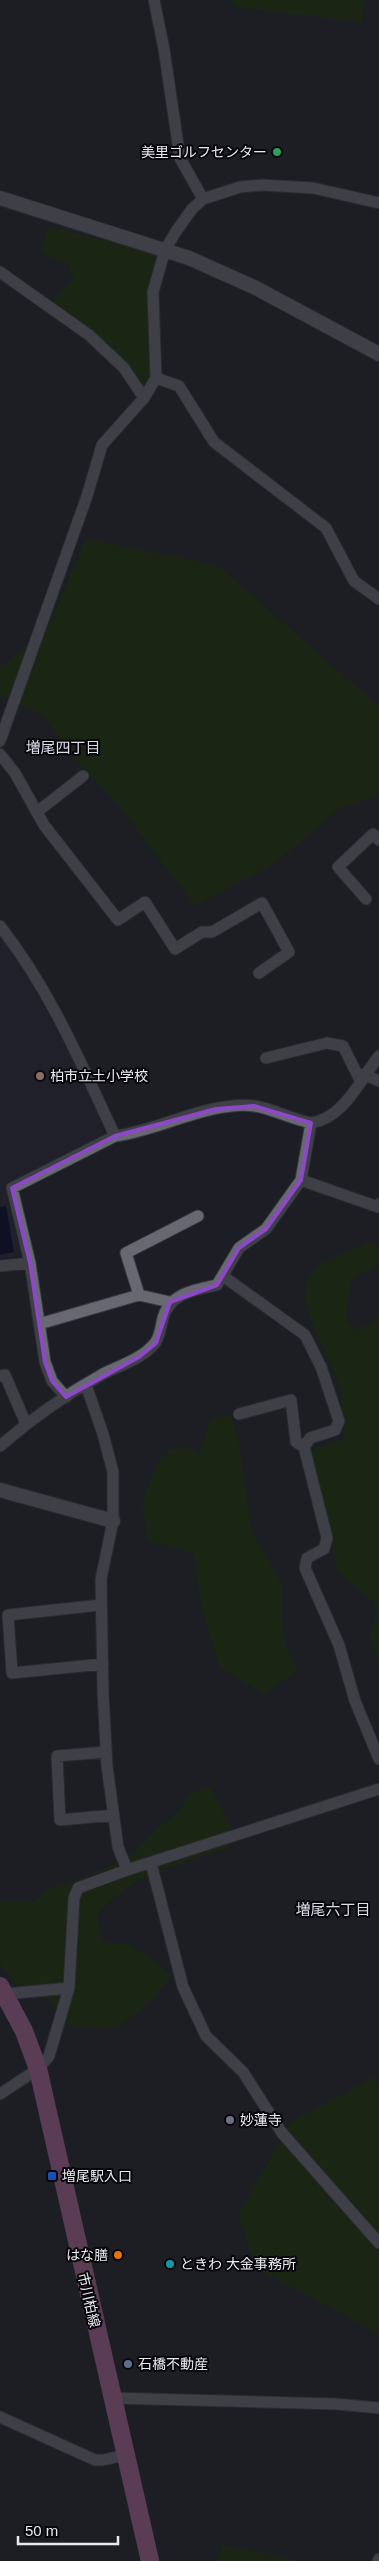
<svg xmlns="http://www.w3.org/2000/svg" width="379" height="2561" font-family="Arial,'Noto Sans JP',sans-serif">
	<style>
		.built { fill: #252533 }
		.green { fill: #173000 }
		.water { fill: #000027 }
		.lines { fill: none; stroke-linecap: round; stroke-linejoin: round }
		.minor-casing { stroke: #393940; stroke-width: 13 }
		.tertiary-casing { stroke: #393940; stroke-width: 16 }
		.primary-casing { stroke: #393940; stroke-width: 19 }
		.minor { stroke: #686872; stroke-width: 11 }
		.tertiary { stroke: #686872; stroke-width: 14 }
		.primary { stroke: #a5648e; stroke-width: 18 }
		.marked { fill: none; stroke: #8c48c6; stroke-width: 4; stroke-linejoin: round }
		.leisure-dot { fill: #2e9e5b; stroke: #07070b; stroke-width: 2 }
		.education-dot { fill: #8d6e63; stroke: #07070b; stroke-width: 2 }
		.worship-dot { fill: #6b7280; stroke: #07070b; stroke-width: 2 }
		.transit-dot { fill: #1a4fb4; stroke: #07070b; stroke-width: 2 }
		.food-dot { fill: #e8710a; stroke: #07070b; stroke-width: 2 }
		.culture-dot { fill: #0f9aa8; stroke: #07070b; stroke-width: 2 }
		.service-dot { fill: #5c6f8a; stroke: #07070b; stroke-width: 2 }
		.labels { text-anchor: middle; stroke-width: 4; stroke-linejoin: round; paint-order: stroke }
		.poi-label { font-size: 14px; fill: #e9eaf0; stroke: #07070b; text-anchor: start }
		.street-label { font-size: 14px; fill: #e9eaf0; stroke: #07070b }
		.neighbourhood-label { font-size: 15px; fill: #dcdce8; stroke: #07070b }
	</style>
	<rect width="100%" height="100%" fill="#1d1d25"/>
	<path class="built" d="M 0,936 L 19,963 L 56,1028 L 105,1124 L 101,1141 L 6,1185 L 20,1252 L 14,1257 L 0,1258 Z"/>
	<path class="green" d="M 232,0 L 364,0 L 362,22 L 235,7 Z
		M 48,227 L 160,253 L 148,294 L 150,376 L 144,387 L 127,362 L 53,300 L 75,276 L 68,272 L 70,265 L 40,253 Z
		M 86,539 L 217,565 L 379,706 L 379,795 L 341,807 L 277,862 L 195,906 L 117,803 L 80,765 L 41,714 L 0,696 L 0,667 L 47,629 Z
		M 365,1241 L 375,1244 L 379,1248 L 379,1265 L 351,1280 L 346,1318 L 356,1331 L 379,1317 L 379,1661 L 369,1638 L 377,1611 L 373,1601 L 338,1573 L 312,1449 L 345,1439 C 343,1423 343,1406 340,1390 C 334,1361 293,1305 309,1278 C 324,1252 350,1257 365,1241 Z
		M 223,1416 L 231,1416 L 239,1441 L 251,1530 L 282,1585 L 282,1619 L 286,1646 L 298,1670 L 264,1694 L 220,1668 L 201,1605 L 194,1553 L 148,1541 L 142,1503 L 158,1461 L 170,1450 L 188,1447 L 199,1454 L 211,1420 Z
		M 209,1786 L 229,1822 L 230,1847 C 180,1864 132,1873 97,1915 L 102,1942 L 129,1944 L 151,1957 L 171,1975 C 167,1986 131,2022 118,2026 C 106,2029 81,2026 67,2026 L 48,1998 L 18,1986 L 0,1964 L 0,1901 L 34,1902 L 48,1889 L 88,1876 L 133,1854 L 152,1833 L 178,1812 L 191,1793 Z
		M 375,2076 L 379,2084 L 379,2334 L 256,2268 L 238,2215 L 291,2122 Z
		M 222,2545 L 300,2561 L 217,2561 Z"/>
	<path class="water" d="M 6,1206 L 14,1252 L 0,1255 L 0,1207 Z"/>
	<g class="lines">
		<defs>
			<path id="minor" d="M 154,0 L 164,49 L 180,158 L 203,199
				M 0,272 L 89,335 L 124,368 L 144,398
				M 156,378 L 179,386 L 214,442 L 326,528 L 354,581 L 379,599
				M 0,741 L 87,496 L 102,445 L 144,398 L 156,378 L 153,292 L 165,250 L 175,233 L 192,209 L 203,199 L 240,187 L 262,185 L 313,188 L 379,203
				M 0,754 L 15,773 L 44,825 L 118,920 L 145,902 L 175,949 L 202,932 L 212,932 L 262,903 L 289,952 L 259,973
				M 37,812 L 83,776
				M 366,899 L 338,867 L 373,834 L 379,840
				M 0,926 C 50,990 81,1063 115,1136
				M 266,1058 L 327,1043 L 343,1046 L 360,1080
				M 364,1074 L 379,1081
				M 311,1123 C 344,1118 360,1080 379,1056
				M 301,1180 L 378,1207 L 379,1204
				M 30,1263 L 45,1362 L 52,1381 L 66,1397
				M 0,1266 L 30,1263 L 12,1188 L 115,1136 C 157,1131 212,1100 255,1106 C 273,1109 292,1119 311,1123 L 301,1180 L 266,1229 L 239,1248 L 217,1285 C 195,1290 170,1293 163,1318 C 161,1326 160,1337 155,1343 C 142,1359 121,1365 103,1374 C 67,1394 31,1419 0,1446
				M 223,1276 L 305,1335 L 321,1367 L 339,1421 L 335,1430 L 310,1438 L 304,1447 L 327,1538 L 324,1549 L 307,1558 L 305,1568 L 339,1645 L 355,1701 L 379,1759
				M 139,1295 L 126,1253 L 198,1216
				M 39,1324 L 139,1295 L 170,1302
				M 0,1376 L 5,1375 L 26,1424
				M 86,1385 L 103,1434 L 113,1472 L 113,1521 L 101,1579 L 103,1693 L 107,1766 L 118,1847 L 127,1870
				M 239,1414 L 291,1400 L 296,1442 L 304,1447
				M 100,1605 L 8,1615 L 12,1673 L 103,1664
				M 106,1752 L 57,1756 L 60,1820 L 114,1815
				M 151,1863 L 183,1987 L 206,2036 L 243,2072 L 282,2133 L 379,2243
				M 5,1994 L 69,1988 L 74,1898 L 78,1888 L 127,1870 L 379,1789
				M 0,2094 L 38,2069 L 49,2056 L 69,1988
				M 112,2398 L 336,2404 L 379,2408
				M 0,2417 L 95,2460 L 103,2460 L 125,2455
				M 378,2561 L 379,2559"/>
			<path id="tertiary" d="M 0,198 L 189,258 L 254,287 L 379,354
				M 0,1490 L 113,1521"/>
			<path id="primary" d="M 0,1986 L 24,2031 L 38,2069 L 150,2561"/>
		</defs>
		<use href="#minor" class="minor-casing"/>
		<use href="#tertiary" class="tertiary-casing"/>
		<use href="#primary" class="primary-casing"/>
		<use href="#minor" class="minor"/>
		<use href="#tertiary" class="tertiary"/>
		<use href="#primary" class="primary"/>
	</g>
	<path d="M0 0H379V2561H0ZM 254,1106 L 311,1123 L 301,1180 L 266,1229 L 239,1248 L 217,1285 L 170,1302 L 156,1343 L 139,1357 L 66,1397 L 52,1381 L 45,1362 L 30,1263 L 12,1188 L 115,1136 L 216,1109 Z" fill="#1d1d25" fill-opacity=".55" fill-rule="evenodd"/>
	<path class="marked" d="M 254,1106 L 311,1123 L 301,1180 L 266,1229 L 239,1248 L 217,1285 L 170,1302 L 156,1343 L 139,1357 L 66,1397 L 52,1381 L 45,1362 L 30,1263 L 12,1188 L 115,1136 L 216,1109 Z"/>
	<circle class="leisure-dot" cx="277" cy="152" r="5"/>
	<circle class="education-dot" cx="40" cy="1076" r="5"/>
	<circle class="worship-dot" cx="230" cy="2120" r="5"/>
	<rect class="transit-dot" x="47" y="2171" width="10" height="10" rx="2.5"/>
	<circle class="food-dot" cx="118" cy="2255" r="5"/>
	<circle class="culture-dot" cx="170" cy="2264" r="5"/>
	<circle class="service-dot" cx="128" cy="2364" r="5"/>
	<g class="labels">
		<g class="poi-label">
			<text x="267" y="157" text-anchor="end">美里ゴルフセンター</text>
			<text x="50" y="1081">柏市立土小学校</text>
			<text x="240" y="2125">妙蓮寺</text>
			<text x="62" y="2181">増尾駅入口</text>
			<text x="108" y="2260" text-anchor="end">はな膳</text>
			<text x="180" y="2269">ときわ 大金事務所</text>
			<text x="138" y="2369">石橋不動産</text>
		</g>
		<g class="street-label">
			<text transform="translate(89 2300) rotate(77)" y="5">市川柏線</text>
		</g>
		<g class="neighbourhood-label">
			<text x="63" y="753">増尾四丁目</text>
			<text x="333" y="1915">増尾六丁目</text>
		</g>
	</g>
	<path d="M18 2536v8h100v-8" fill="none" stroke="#e9eaf0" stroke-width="2.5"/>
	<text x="25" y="2536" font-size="15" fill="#e9eaf0" stroke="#07070b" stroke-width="4" paint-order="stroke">50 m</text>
</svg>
